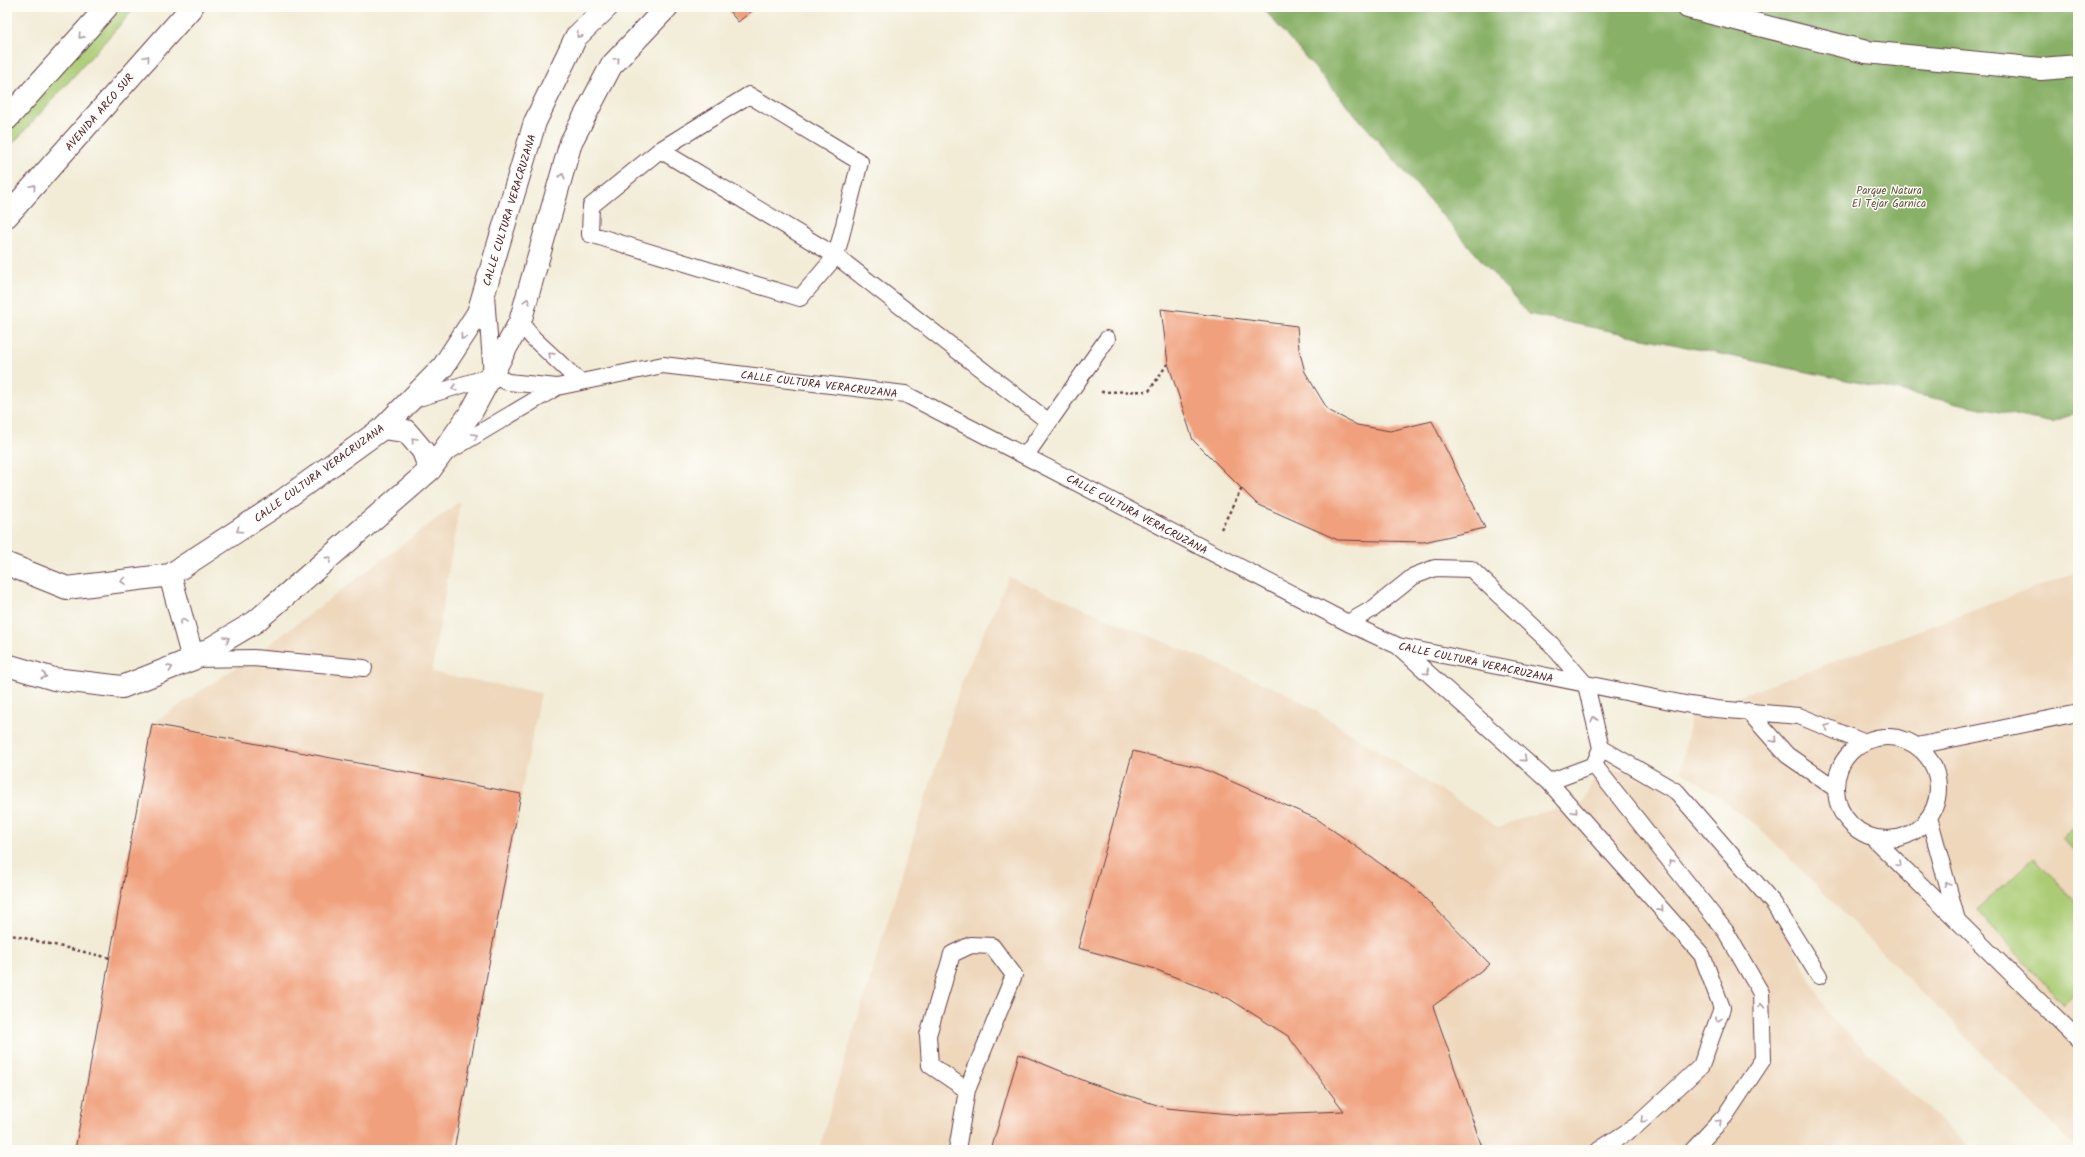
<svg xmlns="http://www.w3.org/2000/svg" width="2085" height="1157" font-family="Kalam,sans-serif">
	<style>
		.built { fill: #eed7bb }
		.green { fill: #abcc75; stroke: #7a7650 }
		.forest { fill: #88b066; stroke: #696848 }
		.building { fill: #f0a07d }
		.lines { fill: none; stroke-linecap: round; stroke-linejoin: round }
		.service-casing { stroke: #633e45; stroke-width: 18 }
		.minor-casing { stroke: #633e45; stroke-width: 24 }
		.secondary-casing { stroke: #633e45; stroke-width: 24 }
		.path { stroke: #633e45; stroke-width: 2.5; stroke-dasharray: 3 3; stroke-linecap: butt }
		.service { stroke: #fff; stroke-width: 16 }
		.minor { stroke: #fff; stroke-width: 22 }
		.secondary { stroke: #fff; stroke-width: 22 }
		.oneway { stroke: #ae9aa0 }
		.labels { text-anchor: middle; stroke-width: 3; stroke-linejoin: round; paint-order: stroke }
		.street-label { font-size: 11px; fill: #4a1f2b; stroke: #fdfcf7 }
		.park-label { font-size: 11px; fill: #675341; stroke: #fdfcf7 }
	</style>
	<rect width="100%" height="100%" fill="#fdfcf7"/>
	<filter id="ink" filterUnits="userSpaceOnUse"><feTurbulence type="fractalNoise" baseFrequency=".025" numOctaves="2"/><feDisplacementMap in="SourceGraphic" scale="8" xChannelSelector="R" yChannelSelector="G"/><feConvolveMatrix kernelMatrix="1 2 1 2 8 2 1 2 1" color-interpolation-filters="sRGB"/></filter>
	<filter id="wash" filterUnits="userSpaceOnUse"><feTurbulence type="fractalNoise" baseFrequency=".012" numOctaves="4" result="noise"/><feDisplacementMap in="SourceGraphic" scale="16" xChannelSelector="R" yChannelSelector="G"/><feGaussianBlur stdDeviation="0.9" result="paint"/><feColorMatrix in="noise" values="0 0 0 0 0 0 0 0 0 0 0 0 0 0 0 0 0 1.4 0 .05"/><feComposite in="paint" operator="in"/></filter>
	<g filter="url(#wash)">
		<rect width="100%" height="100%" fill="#f2ecd7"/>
		<path class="built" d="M 460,501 L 432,672 L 541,693 L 521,794 L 152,724 L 266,647 Z
			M 2078,572 L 2078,1150 L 1756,825 L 1681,770 L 1691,714 Z
			M 1009,577 L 1291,695 L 1499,828 L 1523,817 L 1583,803 L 1598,769 L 1677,776 L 1780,920 L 1829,1016 L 1972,1150 L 819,1150 L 837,1085 L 962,681 Z"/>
		<path class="green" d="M 108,7 L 136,7 L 7,150 L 7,118 Z
			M 2078,824 L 2078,856 L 2062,839 Z
			M 2034,857 L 2078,905 L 2078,992 L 2064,1005 L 1977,910 Z"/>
		<path class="forest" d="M 1262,7 L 2078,7 L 2078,410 L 2053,423 L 1528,314 Z"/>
		<g id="blocks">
			<path class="building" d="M 726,7 L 751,7 L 753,10 L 738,22 Z
				M 1161,309 L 1297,326 L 1299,349 L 1305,372 L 1328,410 L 1357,425 L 1390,431 L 1432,421 L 1485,528 L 1424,542 L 1338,540 L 1257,504 L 1193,440 L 1168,363 Z
				M 152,724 L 521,794 L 454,1150 L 75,1150 Z
				M 1133,751 L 1201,768 L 1317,819 L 1416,889 L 1490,964 L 1433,1006 L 1483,1150 L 991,1150 L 1019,1054 L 1090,1083 L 1166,1108 L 1242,1115 L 1344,1111 L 1288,1036 L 1228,998 L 1152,968 L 1078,948 Z"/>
		</g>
	</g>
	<g filter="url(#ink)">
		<use href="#blocks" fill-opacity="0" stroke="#633e45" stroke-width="1"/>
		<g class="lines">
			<defs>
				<path id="service" d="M 660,150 L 836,256 L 860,162 L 749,95 L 660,150 L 591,206 L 590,234 L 800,298 L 836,256 L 1049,422
					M 486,296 L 492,375
					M 520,322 L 533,338 L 580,382
					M 412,400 L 492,376 L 508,382 L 557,387 L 663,365 L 905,394 L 1348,623 L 1398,646 L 1690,705 L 1716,709 L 1799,716 L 1863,742
					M 444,454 L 557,387
					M 1026,455 L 1107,339
					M 1348,623 L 1374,608 L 1414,576 L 1435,568 L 1471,569 L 1551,644 L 1586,685 L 1601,748 L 1594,765 L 1549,782 L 1399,647
					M 194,659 L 253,658 L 364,668
					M 1748,711 L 1787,755 L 1836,789
					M1836 788a51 51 0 1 1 102 0a51 51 0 1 1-102 0Z
					M 1917,746 L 2078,713
					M 1601,748 L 1677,792 L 1774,904 L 1819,976
					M 1594,765 L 1726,932 L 1761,993 L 1763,1059 L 1725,1116 L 1693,1150
					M 1549,782 L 1702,955 L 1722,1008 L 1701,1066 L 1636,1126 L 1599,1150
					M 1929,817 L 1957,920
					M 1872,837 L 2078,1039
					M 957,1150 L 967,1090 L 1014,975 L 992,946 L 971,945 L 952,954 L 928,1035 L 930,1065 L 967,1090"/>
				<path id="minor" d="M 1688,7 L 1866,52 L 2041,69 L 2078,66
					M 383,428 L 406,431 L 423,451 L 430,470
					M 7,564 L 67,588 L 170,575 L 271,509 L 383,428 L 443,367 L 478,313 L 535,122 L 576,37 L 607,7
					M 170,575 L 193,659
					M 7,665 L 54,679 L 122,687 L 193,659 L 255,622 L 430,470 L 472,411 L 520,322 L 571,142 L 611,66 L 667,7"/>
				<path id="secondary" d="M 7,119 L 107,7
					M 7,216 L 192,7"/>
			</defs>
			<use href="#service" class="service-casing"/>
			<use href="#minor" class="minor-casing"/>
			<use href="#secondary" class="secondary-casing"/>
			<path class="path" d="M 1101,392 L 1149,391 L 1168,363
				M 1221,529 L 1242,488
				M 7,934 L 110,958"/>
			<use href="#service" class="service"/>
			<use href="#minor" class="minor"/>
			<use href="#secondary" class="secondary"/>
		</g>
		<defs><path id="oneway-chevron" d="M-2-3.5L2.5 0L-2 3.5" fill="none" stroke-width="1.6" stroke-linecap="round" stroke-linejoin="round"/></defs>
		<g class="oneway">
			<use href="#oneway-chevron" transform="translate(579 35) rotate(132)"/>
			<use href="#oneway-chevron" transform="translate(81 36) rotate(132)"/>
			<use href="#oneway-chevron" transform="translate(147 58) rotate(-49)"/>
			<use href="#oneway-chevron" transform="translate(617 60) rotate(-46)"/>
			<use href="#oneway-chevron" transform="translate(562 176) rotate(-75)"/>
			<use href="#oneway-chevron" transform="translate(33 187) rotate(-49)"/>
			<use href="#oneway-chevron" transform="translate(527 301) rotate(-73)"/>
			<use href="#oneway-chevron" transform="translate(463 337) rotate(124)"/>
			<use href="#oneway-chevron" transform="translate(551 355) rotate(-136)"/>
			<use href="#oneway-chevron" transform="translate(454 388) rotate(163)"/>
			<use href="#oneway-chevron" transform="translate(475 436) rotate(-30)"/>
			<use href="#oneway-chevron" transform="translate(414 440) rotate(-133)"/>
			<use href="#oneway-chevron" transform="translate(239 530) rotate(146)"/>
			<use href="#oneway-chevron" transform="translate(329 559) rotate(-40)"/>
			<use href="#oneway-chevron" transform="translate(123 581) rotate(173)"/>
			<use href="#oneway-chevron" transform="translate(183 621) rotate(-106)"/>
			<use href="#oneway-chevron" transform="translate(227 639) rotate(-31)"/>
			<use href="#oneway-chevron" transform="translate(170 668) rotate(-21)"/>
			<use href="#oneway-chevron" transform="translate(1427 672) rotate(42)"/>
			<use href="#oneway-chevron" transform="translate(44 676) rotate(16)"/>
			<use href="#oneway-chevron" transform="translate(1594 719) rotate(-104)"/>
			<use href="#oneway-chevron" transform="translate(1827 727) rotate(-158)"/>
			<use href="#oneway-chevron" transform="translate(1774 740) rotate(49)"/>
			<use href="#oneway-chevron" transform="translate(1524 759) rotate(42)"/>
			<use href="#oneway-chevron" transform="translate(1575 811) rotate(49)"/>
			<use href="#oneway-chevron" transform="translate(1671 862) rotate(-128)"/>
			<use href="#oneway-chevron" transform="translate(1899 864) rotate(45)"/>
			<use href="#oneway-chevron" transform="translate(1947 884) rotate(-105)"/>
			<use href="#oneway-chevron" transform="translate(1661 909) rotate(48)"/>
			<use href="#oneway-chevron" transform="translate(1761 1006) rotate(-92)"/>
			<use href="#oneway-chevron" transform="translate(1718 1019) rotate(110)"/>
			<use href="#oneway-chevron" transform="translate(1643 1120) rotate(137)"/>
			<use href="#oneway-chevron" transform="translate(1719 1122) rotate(-46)"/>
		</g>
	</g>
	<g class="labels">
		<g class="street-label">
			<text transform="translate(99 112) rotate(-49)" y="4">AVENIDA ARCO SUR</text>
			<text transform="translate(509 210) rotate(-73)" y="4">CALLE CULTURA VERACRUZANA</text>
			<text transform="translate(819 384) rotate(7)" y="4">CALLE CULTURA VERACRUZANA</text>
			<text transform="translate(319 473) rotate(-36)" y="4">CALLE CULTURA VERACRUZANA</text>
			<text transform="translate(1137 514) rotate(28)" y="4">CALLE CULTURA VERACRUZANA</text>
			<text transform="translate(1476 662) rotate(12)" y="4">CALLE CULTURA VERACRUZANA</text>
		</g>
		<g class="park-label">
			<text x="1889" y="194">Parque Natura<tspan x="1889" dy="13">El Tejar Garnica</tspan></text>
		</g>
	</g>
	<rect width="2085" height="1157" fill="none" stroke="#fdfcf7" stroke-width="24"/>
</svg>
